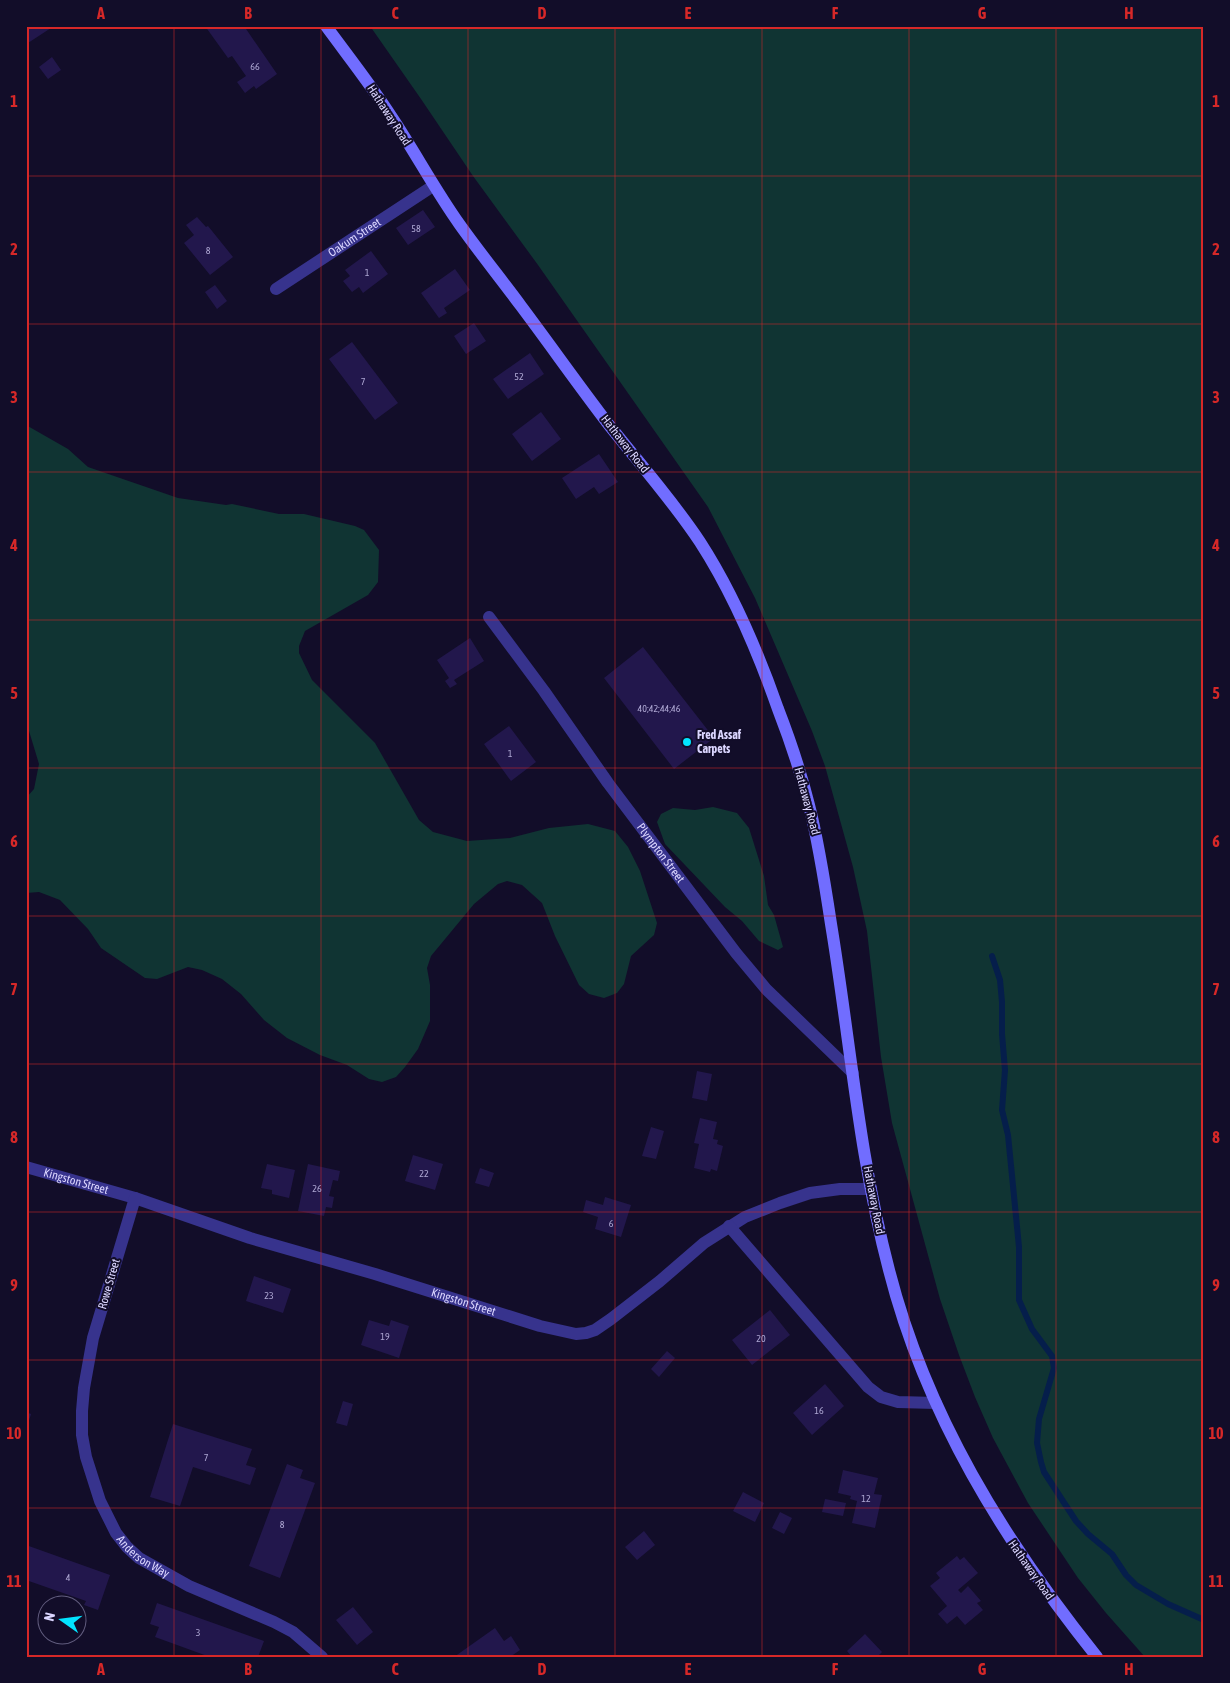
<svg xmlns="http://www.w3.org/2000/svg" width="1230" height="1683" font-family="'Asap Condensed',sans-serif">
	<style>
		.green { fill: #103433 }
		.lines { fill: none; stroke-linecap: round; stroke-linejoin: round }
		.stream { stroke: #051e4b; stroke-width: 6 }
		.building { fill: #22174c }
		.minor { stroke: #37338d; stroke-width: 12 }
		.secondary { stroke: #716dff; stroke-width: 12 }
		.grid { fill: none; stroke: #d62828; stroke-width: 1; stroke-opacity: 0.55 }
		.poi-dot { fill: #02e4ff; stroke: #120d29; stroke-width: 2 }
		.labels { text-anchor: middle; stroke-width: 4; stroke-linejoin: round; paint-order: stroke }
		.number-label { font-size: 10px; fill: #ada6d2 }
		.street-label { font-size: 12px; fill: #dbd6ff; stroke: #120d29 }
		.poi-label { font-size: 12px; font-weight: bold; fill: #dbd6ff; stroke: #120d29; text-anchor: start }
		.neatline { fill: none; stroke: #d62828; stroke-width: 2 }
		.grid-label { font-size: 16px; text-anchor: middle; font-weight: bold; fill: #d62828 }
	</style>
	<rect width="100%" height="100%" fill="#120d29"/>
	<path class="green" d="M 370,26 L 1204,26 L 1204,1657 L 1145,1657 L 1106,1613 L 1078,1578 L 1028,1503 L 993,1438 L 975,1397 L 959,1355 L 940,1299 L 892,1123 L 881,1057 L 867,931 L 853,867 L 825,766 L 812,731 L 755,598 L 708,507 L 538,265 L 473,176 L 421,99 Z
		M 26,425 L 68,449 L 88,467 L 178,498 L 226,505 L 232,504 L 279,514 L 304,514 L 355,526 L 364,530 L 379,550 L 378,582 L 368,595 L 305,631 L 299,646 L 299,653 L 312,680 L 375,743 L 419,820 L 433,832 L 467,841 L 510,838 L 549,828 L 588,824 L 615,831 L 628,847 L 640,871 L 657,923 L 654,935 L 631,956 L 624,984 L 617,993 L 604,998 L 589,994 L 579,985 L 555,936 L 542,903 L 522,885 L 507,881 L 498,884 L 474,904 L 431,956 L 427,968 L 430,985 L 430,1021 L 418,1049 L 405,1067 L 396,1077 L 382,1082 L 369,1079 L 347,1065 L 320,1055 L 287,1038 L 264,1020 L 241,994 L 222,979 L 202,970 L 188,967 L 157,979 L 145,978 L 101,948 L 88,929 L 60,900 L 39,892 L 26,893 L 26,798 L 34,789 L 39,764 L 26,721 Z
		M 713,807 L 737,813 L 749,828 L 764,876 L 768,905 L 774,915 L 783,947 L 778,950 L 759,941 L 742,921 L 725,907 L 665,844 L 657,822 L 661,814 L 673,808 L 695,810 Z"/>
	<g class="lines">
		<path class="stream" d="M 992,956 L 1000,980 L 1002,1002 L 1002,1034 L 1005,1070 L 1002,1110 L 1008,1135 L 1019,1247 L 1019,1300 L 1032,1329 L 1052,1356 L 1054,1368 L 1039,1419 L 1037,1443 L 1041,1462 L 1044,1472 L 1076,1521 L 1088,1534 L 1112,1554 L 1126,1575 L 1136,1585 L 1168,1604 L 1204,1620"/>
	</g>
	<path class="building" d="M 26,26 L 54,26 L 28,43 L 26,40 Z
		M 205,26 L 244,26 L 277,74 L 256,89 L 254,86 L 245,93 L 237,82 L 246,76 L 232,56 L 228,58 Z
		M 52,57 L 61,70 L 48,79 L 39,67 Z
		M 423,210 L 435,227 L 408,245 L 396,228 Z
		M 197,217 L 206,227 L 208,226 L 233,257 L 210,275 L 184,243 L 194,235 L 186,225 Z
		M 371,251 L 388,274 L 363,293 L 359,287 L 352,292 L 343,281 L 350,276 L 345,270 Z
		M 455,269 L 470,290 L 444,308 L 447,313 L 439,318 L 421,293 Z
		M 215,285 L 227,301 L 217,309 L 205,292 Z
		M 474,323 L 486,341 L 466,354 L 454,336 Z
		M 352,342 L 398,403 L 375,420 L 329,359 Z
		M 530,353 L 544,374 L 508,399 L 493,379 Z
		M 541,412 L 561,439 L 532,461 L 512,434 Z
		M 599,454 L 618,482 L 599,494 L 594,487 L 576,499 L 562,478 Z
		M 470,638 L 484,661 L 454,680 L 457,684 L 450,688 L 445,681 L 449,678 L 437,660 Z
		M 643,647 L 714,738 L 674,769 L 604,678 Z
		M 509,726 L 536,762 L 511,781 L 484,744 Z
		M 697,1071 L 712,1074 L 707,1101 L 692,1098 Z
		M 700,1118 L 717,1122 L 713,1139 L 718,1140 L 717,1144 L 723,1146 L 717,1171 L 711,1169 L 710,1172 L 694,1168 L 699,1144 L 694,1143 Z
		M 651,1127 L 664,1131 L 656,1159 L 642,1156 Z
		M 413,1155 L 443,1164 L 435,1190 L 405,1181 Z
		M 267,1164 L 295,1170 L 289,1198 L 272,1194 L 272,1190 L 261,1188 Z
		M 308,1164 L 340,1171 L 338,1181 L 333,1180 L 329,1196 L 334,1197 L 332,1208 L 326,1207 L 324,1216 L 298,1211 Z
		M 480,1168 L 494,1173 L 489,1187 L 475,1183 Z
		M 605,1197 L 631,1205 L 621,1237 L 595,1229 L 598,1217 L 583,1212 L 586,1200 L 603,1205 Z
		M 254,1276 L 291,1289 L 283,1313 L 246,1301 Z
		M 770,1310 L 790,1335 L 752,1365 L 732,1340 Z
		M 369,1320 L 389,1326 L 391,1320 L 409,1326 L 399,1358 L 361,1345 Z
		M 667,1351 L 675,1358 L 659,1377 L 651,1369 Z
		M 825,1384 L 844,1406 L 812,1435 L 793,1413 Z
		M 343,1401 L 353,1404 L 347,1426 L 336,1423 Z
		M 26,1412 L 31,1414 L 27,1427 L 26,1427 Z
		M 173,1424 L 252,1449 L 246,1465 L 256,1468 L 250,1485 L 193,1467 L 180,1506 L 150,1497 Z
		M 287,1464 L 303,1470 L 300,1478 L 315,1483 L 280,1578 L 249,1566 Z
		M 843,1470 L 878,1478 L 874,1494 L 882,1495 L 875,1528 L 852,1523 L 857,1501 L 850,1499 L 851,1496 L 838,1493 Z
		M 743,1492 L 764,1503 L 755,1522 L 733,1511 Z
		M 825,1499 L 846,1503 L 843,1516 L 822,1512 Z
		M 780,1512 L 792,1518 L 784,1534 L 772,1528 Z
		M 644,1531 L 655,1545 L 637,1560 L 625,1547 Z
		M 26,1545 L 110,1575 L 98,1610 L 84,1605 L 86,1601 L 26,1580 Z
		M 957,1556 L 960,1560 L 964,1557 L 978,1573 L 958,1590 L 961,1593 L 968,1586 L 981,1601 L 977,1603 L 983,1610 L 965,1625 L 957,1616 L 947,1624 L 938,1614 L 947,1606 L 930,1586 L 940,1578 L 936,1573 Z
		M 157,1603 L 264,1641 L 258,1657 L 210,1657 L 155,1637 L 159,1627 L 150,1624 Z
		M 353,1607 L 373,1632 L 357,1645 L 336,1620 Z
		M 495,1628 L 504,1641 L 511,1636 L 520,1650 L 510,1657 L 454,1657 Z
		M 865,1634 L 882,1652 L 877,1657 L 852,1657 L 847,1651 Z"/>
	<g class="lines">
		<g class="minor">
			<path id="s1" d="M 276,289 L 433,186"/>
			<path id="s2" d="M 489,617 L 544,691 L 608,783 L 736,953 L 766,989 L 853,1073"/>
			<path id="s3" d="M 26,1167 L 135,1198 L 250,1238 L 375,1274 L 540,1326 L 576,1334 L 586,1333 L 595,1330 L 611,1319 L 660,1281 L 704,1243 L 745,1217 L 780,1203 L 810,1193 L 840,1189 L 871,1189"/>
			<path id="s4" d="M 135,1198 L 93,1338 L 84,1388 L 82,1411 L 82,1435 L 86,1457 L 100,1501 L 116,1533 L 127,1547 L 139,1558 L 189,1586 L 274,1622 L 293,1632 L 322,1657"/>
			<path d="M 729,1226 L 868,1387 L 881,1397 L 898,1402 L 936,1403"/>
		</g>
		<path class="secondary" d="M 326,26 C 348,56 371,85 391,116 C 415,152 435,190 460,225 C 480,253 501,279 521,306 C 551,346 579,386 609,425 C 640,464 673,501 700,542 C 733,593 758,652 778,709 C 790,740 801,773 809,805 C 819,844 825,884 831,924 C 850,1039 859,1157 889,1270 C 926,1415 1004,1541 1097,1657"/>
	</g>
	<path class="grid" d="M 174,26 L 174,1657M 321,26 L 321,1657M 468,26 L 468,1657M 615,26 L 615,1657M 762,26 L 762,1657M 909,26 L 909,1657M 1056,26 L 1056,1657M 26,176 L 1204,176M 26,324 L 1204,324M 26,472 L 1204,472M 26,620 L 1204,620M 26,768 L 1204,768M 26,916 L 1204,916M 26,1064 L 1204,1064M 26,1212 L 1204,1212M 26,1360 L 1204,1360M 26,1508 L 1204,1508"/>
	<circle class="poi-dot" cx="687" cy="742" r="5"/>
	<g class="labels">
		<g class="number-label">
			<text x="255" y="70">66</text>
			<text x="416" y="232">58</text>
			<text x="208" y="254">8</text>
			<text x="367" y="276">1</text>
			<text x="519" y="380">52</text>
			<text x="363" y="385">7</text>
			<text x="659" y="712">40;42;44;46</text>
			<text x="510" y="757">1</text>
			<text x="424" y="1177">22</text>
			<text x="317" y="1192">26</text>
			<text x="611" y="1227">6</text>
			<text x="269" y="1299">23</text>
			<text x="385" y="1340">19</text>
			<text x="761" y="1342">20</text>
			<text x="819" y="1414">16</text>
			<text x="206" y="1461">7</text>
			<text x="866" y="1502">12</text>
			<text x="282" y="1528">8</text>
			<text x="68" y="1581">4</text>
			<text x="198" y="1636">3</text>
		</g>
		<g class="street-label">
			<text transform="translate(389 115) rotate(57)" y="4">Hathaway Road</text>
			<text dy="4" stroke="none"><textPath href="#s1" startOffset="94">Oakum Street</textPath></text>
			<text transform="translate(625 444) rotate(52)" y="4">Hathaway Road</text>
			<text transform="translate(807 801) rotate(75)" y="4">Hathaway Road</text>
			<text dy="4" stroke="none"><textPath href="#s2" startOffset="292">Plympton Street</textPath></text>
			<text dy="4" stroke="none"><textPath href="#s3" startOffset="52">Kingston Street</textPath></text>
			<text transform="translate(874 1200) rotate(79)" y="4">Hathaway Road</text>
			<text transform="translate(109 1284) rotate(-74)" y="4">Rowe Street</text>
			<text dy="4" stroke="none"><textPath href="#s3" startOffset="458">Kingston Street</textPath></text>
			<text dy="4" stroke="none"><textPath href="#s4" startOffset="385">Anderson Way</textPath></text>
			<text transform="translate(1031 1570) rotate(55)" y="4">Hathaway Road</text>
		</g>
		<g class="poi-label">
			<text x="697" y="739">Fred Assaf<tspan x="697" dy="14">Carpets</tspan></text>
		</g>
	</g>
	<rect width="1230" height="1683" fill="none" stroke="#120d29" stroke-width="55"/>
	<g transform="translate(62 1620) rotate(284)"><circle r="24" fill="#120d29" stroke="#625d7f"/>
	<path d="M0-4L9 19L0 12L-9 19Z" fill="#02e4ff"/>
	<text y="-8" font-size="14" font-weight="bold" text-anchor="middle" fill="#dbd6ff">N</text>
	</g>
	<rect x="28" y="28" width="1174" height="1628" class="neatline"/>
	<g class="grid-label">
		<text x="101" y="19">A</text>
		<text x="248" y="19">B</text>
		<text x="395" y="19">C</text>
		<text x="542" y="19">D</text>
		<text x="688" y="19">E</text>
		<text x="835" y="19">F</text>
		<text x="982" y="19">G</text>
		<text x="1129" y="19">H</text>
		<text x="14" y="107">1</text>
		<text x="1216" y="107">1</text>
		<text x="14" y="255">2</text>
		<text x="1216" y="255">2</text>
		<text x="14" y="403">3</text>
		<text x="1216" y="403">3</text>
		<text x="14" y="551">4</text>
		<text x="1216" y="551">4</text>
		<text x="14" y="699">5</text>
		<text x="1216" y="699">5</text>
		<text x="14" y="847">6</text>
		<text x="1216" y="847">6</text>
		<text x="14" y="995">7</text>
		<text x="1216" y="995">7</text>
		<text x="14" y="1143">8</text>
		<text x="1216" y="1143">8</text>
		<text x="14" y="1291">9</text>
		<text x="1216" y="1291">9</text>
		<text x="14" y="1439">10</text>
		<text x="1216" y="1439">10</text>
		<text x="14" y="1587">11</text>
		<text x="1216" y="1587">11</text>
		<text x="101" y="1675">A</text>
		<text x="248" y="1675">B</text>
		<text x="395" y="1675">C</text>
		<text x="542" y="1675">D</text>
		<text x="688" y="1675">E</text>
		<text x="835" y="1675">F</text>
		<text x="982" y="1675">G</text>
		<text x="1129" y="1675">H</text>
	</g>
</svg>
